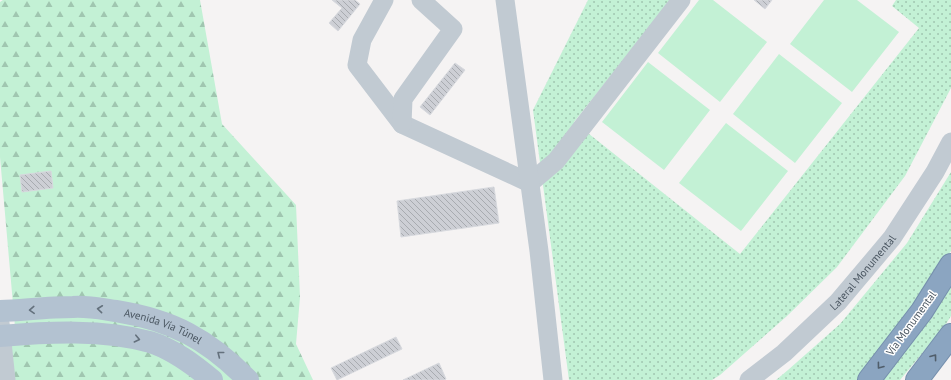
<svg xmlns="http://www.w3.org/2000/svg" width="951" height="380" font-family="'PT Sans',sans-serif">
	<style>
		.grass { fill: url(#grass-dots) }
		.forest { fill: url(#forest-firs) }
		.garden { fill: #c3f1d5 }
		.building { fill: url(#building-back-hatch); stroke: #d7d9de }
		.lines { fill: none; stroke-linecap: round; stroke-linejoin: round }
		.highway-casing { stroke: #7690ad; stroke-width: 24 }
		.minor { stroke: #c1cad2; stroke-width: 19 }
		.major { stroke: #b3c2d1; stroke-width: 22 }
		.highway { stroke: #8ba5c1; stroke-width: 22 }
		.oneway { stroke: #64717d }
		.oneway2 { stroke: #505e6b }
		.labels { text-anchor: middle; stroke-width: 3; stroke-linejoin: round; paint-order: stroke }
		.street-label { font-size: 11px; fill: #4a5661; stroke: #fff }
	</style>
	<defs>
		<pattern id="grass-dots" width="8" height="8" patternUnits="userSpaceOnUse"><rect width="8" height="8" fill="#c3f1d5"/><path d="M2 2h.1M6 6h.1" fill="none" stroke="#a0c6b0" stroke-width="1.8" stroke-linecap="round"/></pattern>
		<pattern id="forest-firs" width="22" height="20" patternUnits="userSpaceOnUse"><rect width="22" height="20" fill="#c3f1d5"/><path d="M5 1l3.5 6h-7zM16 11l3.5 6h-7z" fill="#a0c6b0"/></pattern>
		<pattern id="building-back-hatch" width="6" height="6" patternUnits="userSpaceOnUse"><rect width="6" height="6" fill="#cdcfd5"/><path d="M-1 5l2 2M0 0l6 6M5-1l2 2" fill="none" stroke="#a8abb0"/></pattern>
	</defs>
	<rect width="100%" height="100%" fill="#f5f3f3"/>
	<path class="grass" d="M 588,0 L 671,0 L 574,122 L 740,254 L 919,28 L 892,6 L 896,0 L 951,0 L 951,88 L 905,176 L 837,267 L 787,316 L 720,375 L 712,380 L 569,380 L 533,110 Z
		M 951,172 L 951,251 L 913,306 L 857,380 L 776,380 L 788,370 L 840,324 L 907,243 Z
		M 951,283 L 951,316 L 944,327 L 900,380 L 880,380 Z"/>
	<path class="forest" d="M 3,0 L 200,0 L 222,124 L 296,205 L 300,297 L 296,344 L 313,380 L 0,380 L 0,340 L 16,338 L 0,157 L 0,2 Z"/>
	<path class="garden" d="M 699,0 L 713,0 L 767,42 L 720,102 L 658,53 Z
		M 824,0 L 857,0 L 899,32 L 852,92 L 790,44 Z
		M 779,54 L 842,103 L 795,163 L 733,114 Z
		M 648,62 L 710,110 L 664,170 L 602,122 Z
		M 726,123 L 788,171 L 741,231 L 679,183 Z"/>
	<path class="building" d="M 332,0 L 355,0 L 360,4 L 338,31 L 329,23 L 342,8 Z
		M 754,0 L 772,0 L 765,9 Z
		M 455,63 L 465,70 L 430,115 L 420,107 Z
		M 51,171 L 53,188 L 22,192 L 20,175 Z
		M 494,187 L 499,223 L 401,237 L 397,201 Z
		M 396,337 L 402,349 L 337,380 L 331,368 Z
		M 439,363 L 446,379 L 444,380 L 403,380 Z"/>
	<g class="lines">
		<defs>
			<path id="highway" d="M 869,380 L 922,311 L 951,265
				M 917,380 L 951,335"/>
		</defs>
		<use href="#highway" class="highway-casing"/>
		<g class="minor">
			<path d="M 384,0 L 362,40 L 357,65 L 402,124 L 530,183 L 556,161 L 681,0"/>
			<path d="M 505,0 L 539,251 L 553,380"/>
			<path d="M 402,124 L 403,99 L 453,29 L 421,0"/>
			<path d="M 0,323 L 6,380"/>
			<path id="s1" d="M 749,380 L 784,353 L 838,302 L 892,238 L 935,172 L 951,142"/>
		</g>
		<g class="major">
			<path id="s2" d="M 0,311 C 24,310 49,307 73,307 C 87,306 102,309 116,311 C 172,320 208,339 248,380"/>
			<path d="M 0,336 C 48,332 103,329 150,342 C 173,349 194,365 212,380"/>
		</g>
		<use href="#highway" class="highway"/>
	</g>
	<defs><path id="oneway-chevron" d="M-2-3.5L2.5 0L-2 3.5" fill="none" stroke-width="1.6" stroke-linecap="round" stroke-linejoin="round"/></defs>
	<g class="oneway">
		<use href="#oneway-chevron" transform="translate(100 309) rotate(-174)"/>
		<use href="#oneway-chevron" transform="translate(32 310) rotate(177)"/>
		<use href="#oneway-chevron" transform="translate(137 339) rotate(13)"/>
		<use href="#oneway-chevron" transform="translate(220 354) rotate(-142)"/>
	</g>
	<g class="oneway2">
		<use href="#oneway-chevron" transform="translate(934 357) rotate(-53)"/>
		<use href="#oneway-chevron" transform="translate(880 366) rotate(127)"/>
	</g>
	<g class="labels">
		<g class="street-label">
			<text dy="4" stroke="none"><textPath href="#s1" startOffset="157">Lateral Monumental</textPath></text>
			<text transform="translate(911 323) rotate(-54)" y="4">Vía Monumental</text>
			<text dy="4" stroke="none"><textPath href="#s2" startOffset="166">Avenida Vía Túnel</textPath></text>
		</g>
	</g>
</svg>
